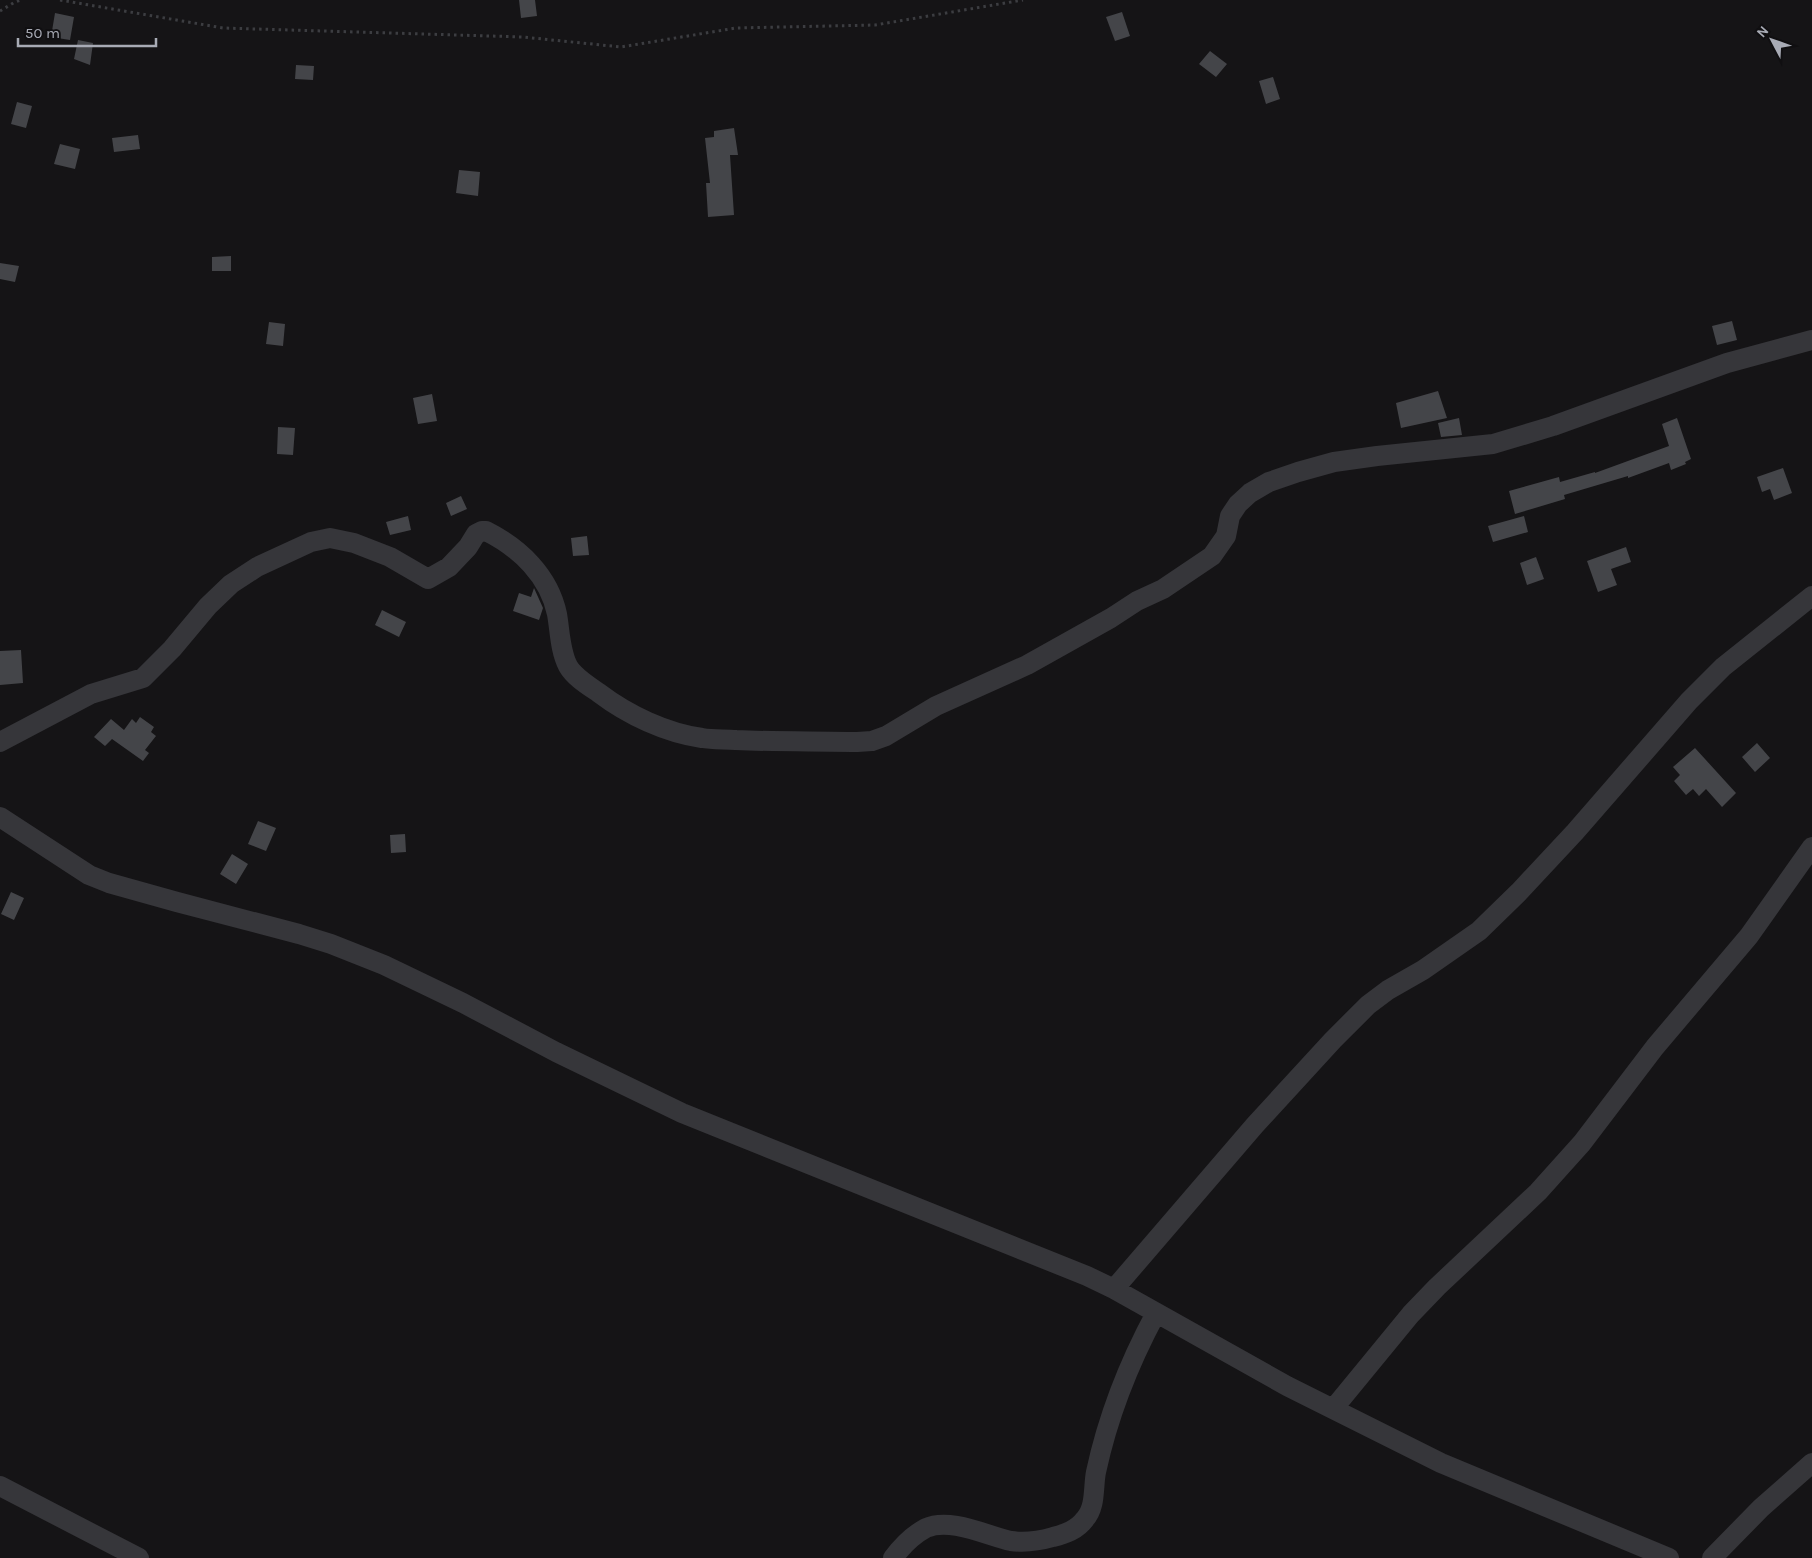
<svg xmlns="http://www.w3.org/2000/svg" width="1812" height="1558" font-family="Karla,sans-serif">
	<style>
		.building { fill: #444549 }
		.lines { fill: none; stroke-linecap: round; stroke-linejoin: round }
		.path { stroke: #3c3d41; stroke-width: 3; stroke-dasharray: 2.5 4; stroke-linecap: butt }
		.minor { stroke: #36363a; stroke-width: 20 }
	</style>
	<rect width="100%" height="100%" fill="#151416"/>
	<path class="building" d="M 519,0 L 535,0 L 537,16 L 521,18 Z
		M 1122,12 L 1130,36 L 1115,41 L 1106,17 Z
		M 55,13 L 74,17 L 70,40 L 51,37 Z
		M 78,40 L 93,43 L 90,65 L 74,59 Z
		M 1210,51 L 1227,64 L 1216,77 L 1199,64 Z
		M 296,65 L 314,66 L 313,80 L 295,79 Z
		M 1273,77 L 1280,99 L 1266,104 L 1259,81 Z
		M 17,102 L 32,106 L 26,128 L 11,124 Z
		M 734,128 L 738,155 L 730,155 L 734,215 L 708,217 L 706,183 L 710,183 L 705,138 L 714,137 L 714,131 Z
		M 138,135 L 140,149 L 114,152 L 112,138 Z
		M 60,144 L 80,149 L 75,169 L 54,164 Z
		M 459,170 L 480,172 L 478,196 L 456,193 Z
		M 231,256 L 231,271 L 212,271 L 212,257 Z
		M 0,263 L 19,266 L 15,282 L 0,279 Z
		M 1732,321 L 1737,340 L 1717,345 L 1712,326 Z
		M 269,322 L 285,324 L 283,346 L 266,344 Z
		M 1438,391 L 1447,418 L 1401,428 L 1396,403 Z
		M 432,394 L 437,421 L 418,424 L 413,398 Z
		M 1459,418 L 1462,435 L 1441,437 L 1438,423 Z
		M 1677,418 L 1691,459 L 1685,462 L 1686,464 L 1671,470 L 1669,463 L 1628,478 L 1628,476 L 1564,495 L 1565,499 L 1515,514 L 1509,491 L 1559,477 L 1560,482 L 1595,472 L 1595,473 L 1669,446 L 1662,424 Z
		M 278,427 L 295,428 L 293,455 L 277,454 Z
		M 1783,468 L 1792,493 L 1774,500 L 1770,489 L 1762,492 L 1757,477 Z
		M 461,496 L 467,509 L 451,516 L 446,503 Z
		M 408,516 L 411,530 L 390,535 L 386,522 Z
		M 1524,516 L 1528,532 L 1493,542 L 1488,526 Z
		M 587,536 L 589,555 L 573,556 L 571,538 Z
		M 1626,547 L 1631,562 L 1611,569 L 1617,585 L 1598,592 L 1587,561 Z
		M 1536,557 L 1544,579 L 1527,585 L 1520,563 Z
		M 534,588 L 543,608 L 539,620 L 513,611 L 519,593 L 531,597 Z
		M 382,610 L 406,622 L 399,637 L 375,625 Z
		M 21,650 L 23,683 L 0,685 L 0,651 Z
		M 140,717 L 154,727 L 151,732 L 156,736 L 145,750 L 149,753 L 143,761 L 112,739 L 105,746 L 94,737 L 111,719 L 124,730 L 132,719 L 136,723 Z
		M 1757,743 L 1770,758 L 1755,772 L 1742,757 Z
		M 1695,748 L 1736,793 L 1722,807 L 1706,789 L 1699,796 L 1693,789 L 1686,795 L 1674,781 L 1680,775 L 1673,767 Z
		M 258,821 L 276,828 L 266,851 L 248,844 Z
		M 405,834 L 406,852 L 391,853 L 390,835 Z
		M 232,854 L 248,864 L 236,884 L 220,874 Z
		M 11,892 L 24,898 L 14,920 L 1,914 Z"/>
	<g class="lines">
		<path class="path" d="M 60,0 L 223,28 L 523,37 L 621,47 L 736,28 L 875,25 L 1023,0
			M 0,11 L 15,2 L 21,0"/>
		<path class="minor" d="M 0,742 L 91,694 L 143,678 L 172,649 L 208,606 L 231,584 L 257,567 L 311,542 L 330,538 L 354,543 L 390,557 L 428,579 L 449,567 L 468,547 L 476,534 L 482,531 L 486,531 C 520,548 549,576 557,614 C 560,631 560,651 568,666 C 574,677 589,686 599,693 C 628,715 666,733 702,738 C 713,740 725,739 736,740 C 776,742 817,741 857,742 L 872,741 L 886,736 L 936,706 L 1027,665 L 1111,618 L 1137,601 L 1163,589 L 1212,556 L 1226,536 L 1230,516 L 1238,504 L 1250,493 L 1269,482 L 1298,472 L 1334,462 L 1377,456 L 1493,444 L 1553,426 L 1727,363 L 1812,340
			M 0,817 L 89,875 L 109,883 L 177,902 L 299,934 L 331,944 L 384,965 L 463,1003 L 556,1052 L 682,1113 L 1087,1276 L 1114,1289 L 1287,1386 L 1441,1463 L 1669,1558
			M 1114,1289 L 1255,1125 L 1333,1040 L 1368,1005 L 1388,990 L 1423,970 L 1479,931 L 1519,892 L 1575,832 L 1689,701 L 1723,667 L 1812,596
			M 1333,1409 L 1411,1314 L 1437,1287 L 1538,1192 L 1582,1143 L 1655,1047 L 1749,936 L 1812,847
			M 0,1486 L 139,1558
			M 893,1558 C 902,1546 913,1535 926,1528 C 950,1517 988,1536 1011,1541 C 1025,1543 1039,1541 1053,1537 C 1065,1534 1077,1530 1085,1519 C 1096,1507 1093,1487 1096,1472 C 1108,1416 1129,1363 1156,1313
			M 1712,1558 L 1761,1508 L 1812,1463"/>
	</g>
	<g transform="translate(1772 40) rotate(311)" stroke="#100f11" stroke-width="4" paint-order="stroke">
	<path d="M0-4L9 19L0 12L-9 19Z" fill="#a8abb5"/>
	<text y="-8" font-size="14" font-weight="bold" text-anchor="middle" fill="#a8abb5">N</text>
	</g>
	<path d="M18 38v8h138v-8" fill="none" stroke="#a8abb5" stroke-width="2.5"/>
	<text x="25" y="38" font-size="15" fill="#a8abb5" stroke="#100f11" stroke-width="4" paint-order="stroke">50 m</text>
</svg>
